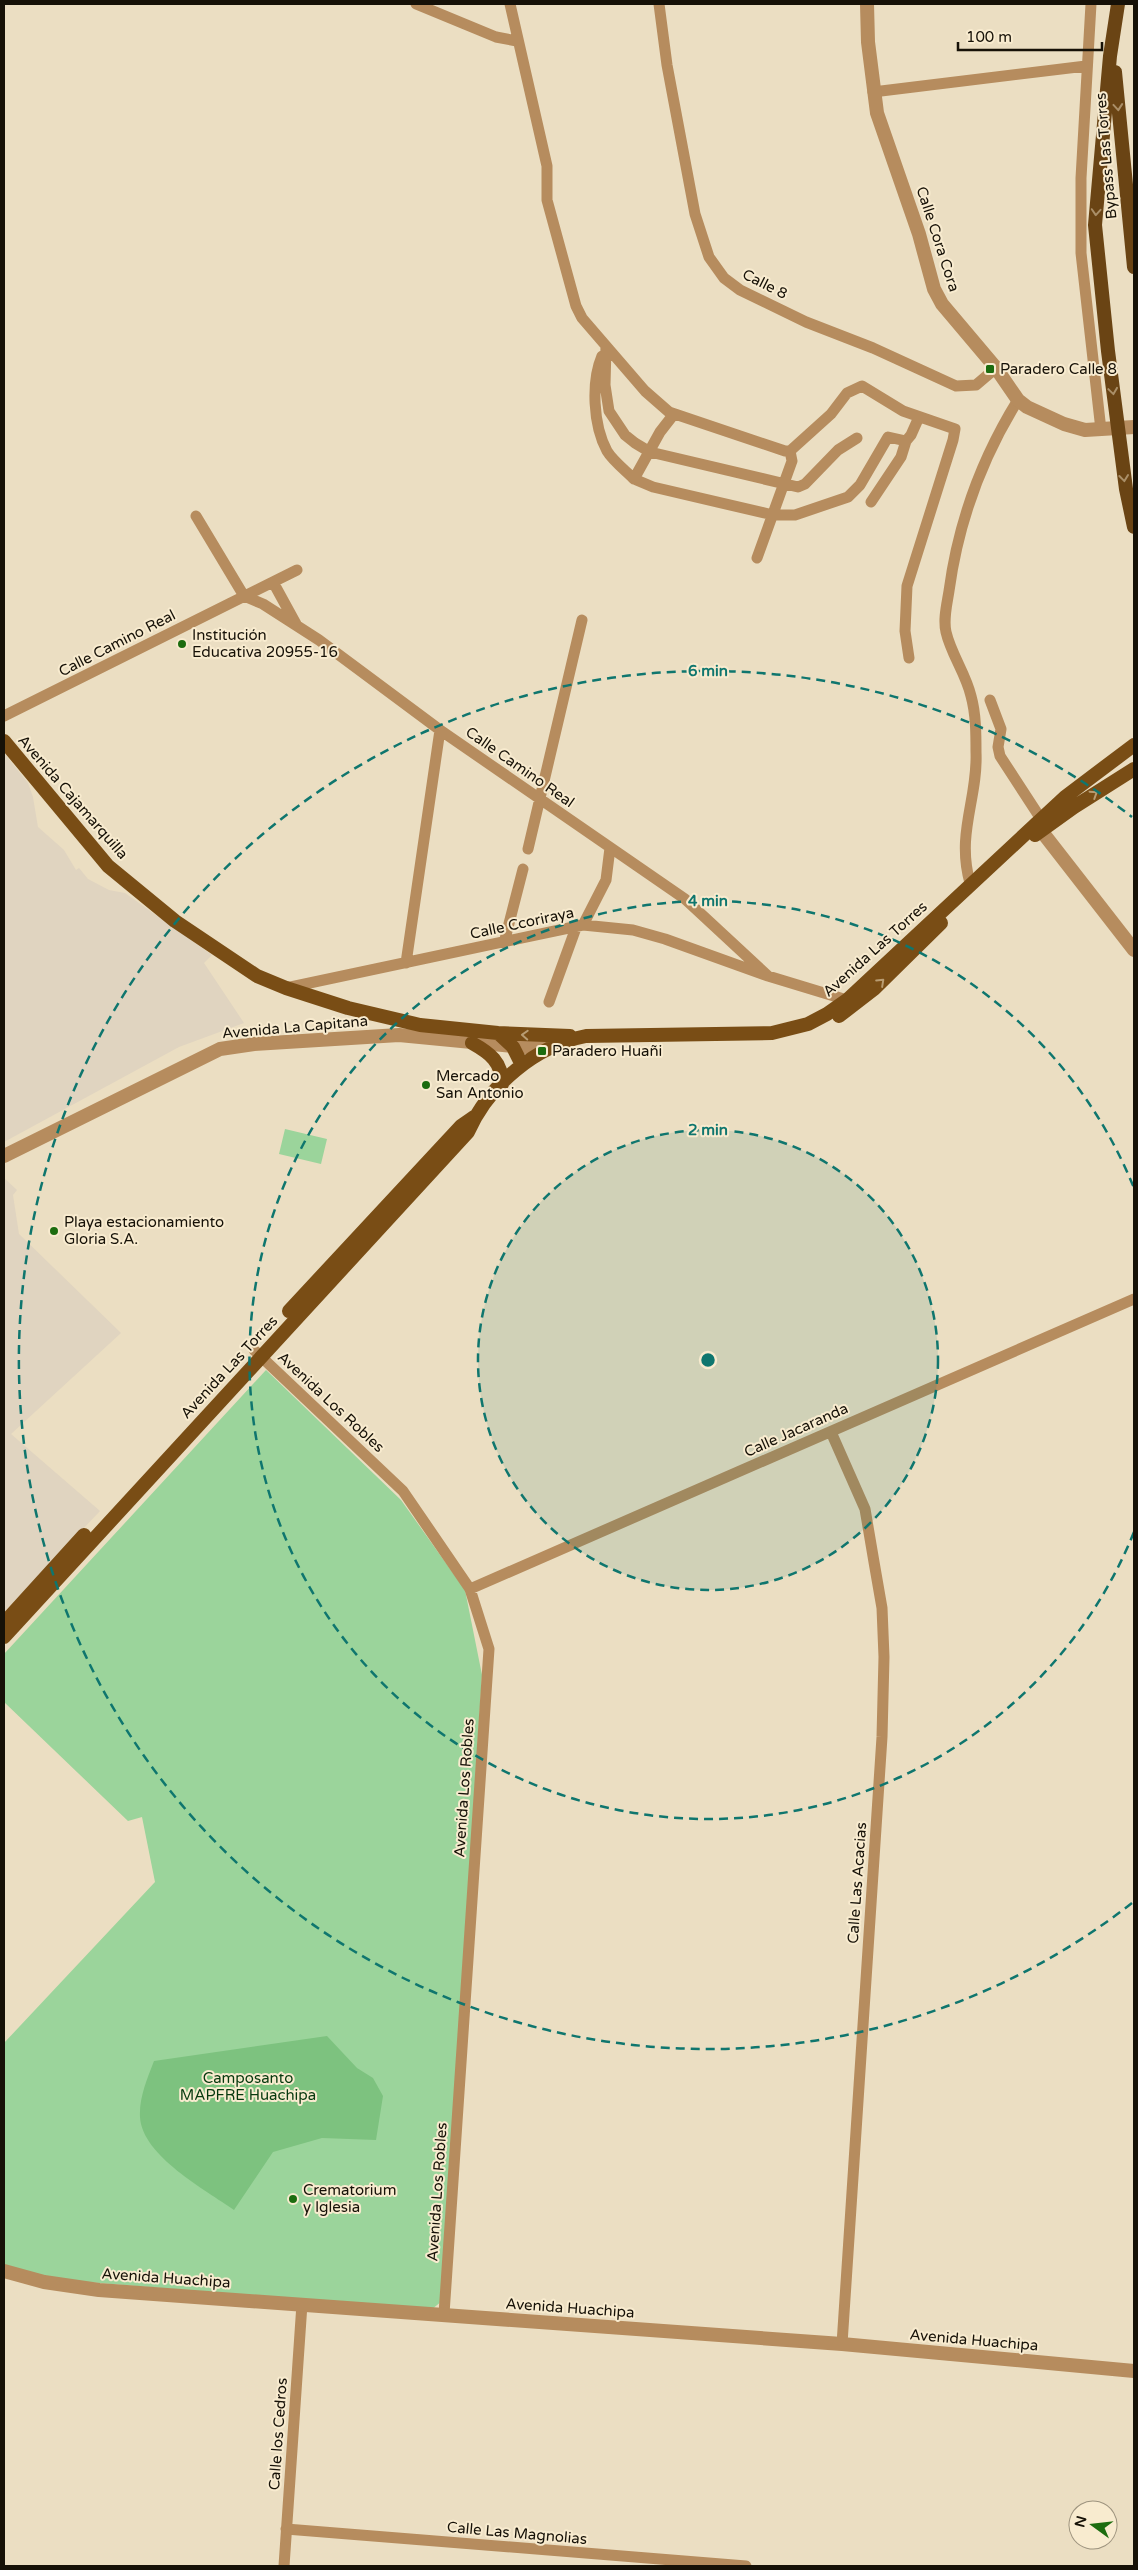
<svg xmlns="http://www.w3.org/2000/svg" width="1138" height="2570" font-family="'Varela Round',sans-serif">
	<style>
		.industrial { fill: #e0d4c0 }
		.green { fill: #9bd49b }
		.forest { fill: #7dc27f }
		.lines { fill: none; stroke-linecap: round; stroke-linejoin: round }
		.minor { stroke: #b68c5e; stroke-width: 11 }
		.tertiary { stroke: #b68c5e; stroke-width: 14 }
		.primary { stroke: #794d15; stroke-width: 14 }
		.trunk { stroke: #6a4414; stroke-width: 14 }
		.oneway { stroke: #aa8f68 }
		.oneway2 { stroke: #b89c72 }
		.ring { fill: none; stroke: #0f766e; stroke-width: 2.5; stroke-dasharray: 9 6 }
		.poi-dot { fill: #1c6c0f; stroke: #f8ebcf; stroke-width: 2 }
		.labels { text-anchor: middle; stroke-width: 4; stroke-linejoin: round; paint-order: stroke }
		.street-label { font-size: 15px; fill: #161107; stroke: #f8ebcf }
		.poi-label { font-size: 15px; fill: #161107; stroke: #f8ebcf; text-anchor: start }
		.park-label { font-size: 15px; fill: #06390e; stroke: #f8ebcf }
		.centre { fill: #0f766e; stroke: #f8ebcf; stroke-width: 2.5 }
		.ring-label { font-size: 15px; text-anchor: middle; font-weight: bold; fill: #0f766e; stroke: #f8ebcf; stroke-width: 4; stroke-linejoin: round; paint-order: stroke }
	</style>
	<rect width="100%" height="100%" fill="#ebdec2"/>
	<path class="industrial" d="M 4,753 L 28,783 L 33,797 L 38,827 L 64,850 L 76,870 L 79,868 L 88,879 L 109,890 L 125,893 L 212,955 L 204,963 L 244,1023 L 179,1047 L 4,1142 Z
		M 4,1178 L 17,1190 L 13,1195 L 19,1234 L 121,1333 L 11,1434 L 100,1511 L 4,1612 Z"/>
	<path class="green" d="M 285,1129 L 327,1139 L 321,1164 L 279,1154 Z
		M 266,1370 L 401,1500 L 465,1590 L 482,1675 L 442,2301 L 431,2310 L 50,2279 L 4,2266 L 4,2043 L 155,1882 L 142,1817 L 128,1821 L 4,1702 L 4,1654 Z"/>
	<path class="forest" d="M 327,2036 L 357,2068 L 373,2078 L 383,2096 L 376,2140 L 322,2138 L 273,2152 L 234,2210 C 206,2190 142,2156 140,2117 C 139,2098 147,2079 154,2061 Z"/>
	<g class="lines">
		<path class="minor" d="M 416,4 L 496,37 L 517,41
			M 510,4 L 547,166 L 547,200 L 576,306 L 582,318 L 645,391 L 669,412 L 785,451 L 790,451 L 831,414 L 847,393 L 862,386 L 903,411 L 955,429 L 953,440 L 907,586 L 905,631 L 909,658
			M 659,4 L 667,65 L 695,214 L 709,257 L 724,278 L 740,290 L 806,322 L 873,348 L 956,386 L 976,385 L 996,368
			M 1091,4 L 1081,178 L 1081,253 L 1101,430
			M 873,92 L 1086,66
			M 606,346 L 605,385 L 609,411 L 625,435 L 635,443 L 650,452 L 798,487 L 805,484 L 838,450 L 857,438
			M 602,356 C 591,382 593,425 607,451 C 613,461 625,470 634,479 L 660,432 L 674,414
			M 634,479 L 653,487 L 773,515 L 795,515 L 848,497 L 860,485 L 888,437 L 906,441
			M 871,502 L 901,457 L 906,441 L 911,435 L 919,417
			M 196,516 L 244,596 L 263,604 L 319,640 L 440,730 L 685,899 L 768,976
			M 757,558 L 792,461 L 790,451
			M 273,582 L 296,624
			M 990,700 L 1001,729 L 998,747 L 1000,756 L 1041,819
			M 4,716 L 297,570
			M 528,849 L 582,620
			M 970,883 C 956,833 978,799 976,752 C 976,734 976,714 971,696 C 966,674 951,654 946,632 C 943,619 947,604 949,591 C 958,524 982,458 1018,400
			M 583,925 L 606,880 L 610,848
			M 504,943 L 523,869
			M 406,963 L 440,730
			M 286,988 L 583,925 L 633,930 L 665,939 L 768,976 L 847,1000
			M 549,1002 L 577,925
			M 254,1350 L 403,1491 L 470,1589 L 489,1649 L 444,2314
			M 831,1432 L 865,1509 L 874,1562 L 882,1608 L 884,1657 L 882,1737 L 842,2344
			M 470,1589 L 1134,1299
			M 286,2529 L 746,2566
			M 284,2566 L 302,2304"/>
		<path class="tertiary" d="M 867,4 L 868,42 L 877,113 L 919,234 L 934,289 L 942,304 L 996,368 L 1018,400 L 1027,407 L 1064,424 L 1085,430 L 1134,427
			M 1036,824 L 1134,950
			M 4,1156 L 220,1049 L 254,1044 L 399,1035 L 523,1047 L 552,1046
			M 4,2271 L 44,2282 L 99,2290 L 842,2344 L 1134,2371"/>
		<path class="primary" d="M 4,741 L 108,866 L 175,921 L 257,976 L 286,988 L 348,1008 L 420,1025 L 498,1033 L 570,1036
			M 1035,835 L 1074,807 L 1134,769
			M 839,1016 L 874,989 L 941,923
			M 498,1033 L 513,1047 L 522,1065
			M 472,1043 C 490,1053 502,1062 502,1084
			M 289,1311 L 461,1126 L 474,1117
			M 4,1623 L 84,1535
			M 4,1637 L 468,1132 C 489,1085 535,1046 586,1036 L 772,1033 L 808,1024 L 827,1014 L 847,1000 L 1065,797 L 1134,745"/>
		<path class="trunk" d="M 1118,4 L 1110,56 L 1095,225 L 1108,351 L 1126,489 L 1134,527
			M 1115,72 L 1134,267"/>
	</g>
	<defs><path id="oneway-chevron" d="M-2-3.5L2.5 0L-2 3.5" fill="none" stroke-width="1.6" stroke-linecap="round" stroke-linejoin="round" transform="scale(1.25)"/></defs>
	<g class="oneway">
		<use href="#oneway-chevron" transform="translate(1118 107) rotate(85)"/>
		<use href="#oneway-chevron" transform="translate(1096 212) rotate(94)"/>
		<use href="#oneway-chevron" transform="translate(1113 391) rotate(82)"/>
		<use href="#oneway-chevron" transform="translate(1124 478) rotate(83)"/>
	</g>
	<g class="oneway2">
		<use href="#oneway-chevron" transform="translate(1094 794) rotate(-33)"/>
		<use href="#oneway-chevron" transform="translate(881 982) rotate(-43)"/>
		<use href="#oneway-chevron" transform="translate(525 1035) rotate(-177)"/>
	</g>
	<circle cx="708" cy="1360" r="230" fill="#0f766e" fill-opacity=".12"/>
	<g class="ring">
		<circle cx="708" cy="1360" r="230"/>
		<path d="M1134 1532A459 459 0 1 1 1134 1188"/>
		<path d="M1132 1903A689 689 0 1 1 1132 817"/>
	</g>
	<g class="poi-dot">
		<rect x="985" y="364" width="10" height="10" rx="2.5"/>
		<circle cx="182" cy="644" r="5"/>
		<rect x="537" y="1046" width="10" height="10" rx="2.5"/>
		<circle cx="426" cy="1085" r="5"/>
		<circle cx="54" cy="1231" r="5"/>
		<circle cx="293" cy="2199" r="5"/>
	</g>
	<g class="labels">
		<g class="street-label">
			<text transform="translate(1106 156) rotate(-95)" y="5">Bypass Las Torres</text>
			<text transform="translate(938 239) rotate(72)" y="5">Calle Cora Cora</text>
			<text transform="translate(765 284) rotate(27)" y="5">Calle 8</text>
			<text transform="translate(117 643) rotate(-27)" y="5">Calle Camino Real</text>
			<text transform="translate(520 767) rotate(35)" y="5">Calle Camino Real</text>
			<text transform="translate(73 797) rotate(49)" y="5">Avenida Cajamarquilla</text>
			<text transform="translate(522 923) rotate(-12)" y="5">Calle Ccoriraya</text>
			<text transform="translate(875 949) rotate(-42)" y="5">Avenida Las Torres</text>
			<text transform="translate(295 1027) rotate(-5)" y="5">Avenida La Capitana</text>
			<text transform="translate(229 1367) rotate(-47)" y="5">Avenida Las Torres</text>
			<text transform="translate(331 1402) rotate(43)" y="5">Avenida Los Robles</text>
			<text transform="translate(796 1430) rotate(-24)" y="5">Calle Jacaranda</text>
			<text transform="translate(464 1788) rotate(-86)" y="5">Avenida Los Robles</text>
			<text transform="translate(857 1883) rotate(-86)" y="5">Calle Las Acacias</text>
			<text transform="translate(437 2192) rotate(-86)" y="5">Avenida Los Robles</text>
			<text transform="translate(166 2278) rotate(4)" y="5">Avenida Huachipa</text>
			<text transform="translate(570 2308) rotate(4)" y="5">Avenida Huachipa</text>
			<text transform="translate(974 2340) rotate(5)" y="5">Avenida Huachipa</text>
			<text transform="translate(278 2434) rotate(-86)" y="5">Calle los Cedros</text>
			<text transform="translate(517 2533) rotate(5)" y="5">Calle Las Magnolias</text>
		</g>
		<g class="poi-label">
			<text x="1000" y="374">Paradero Calle 8</text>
			<text x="192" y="640">Institución<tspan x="192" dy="17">Educativa 20955-16</tspan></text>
			<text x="552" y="1056">Paradero Huañi</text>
			<text x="436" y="1081">Mercado<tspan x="436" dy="17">San Antonio</tspan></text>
			<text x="64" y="1227">Playa estacionamiento<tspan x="64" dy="17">Gloria S.A.</tspan></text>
			<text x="303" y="2195">Crematorium<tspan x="303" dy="17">y Iglesia</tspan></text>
		</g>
		<g class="park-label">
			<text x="248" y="2083">Camposanto<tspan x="248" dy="17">MAPFRE Huachipa</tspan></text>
		</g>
	</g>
	<circle cx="708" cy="1360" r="8" class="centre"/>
	<g class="ring-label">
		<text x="708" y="676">6 min</text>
		<text x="708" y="906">4 min</text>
		<text x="708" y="1135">2 min</text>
	</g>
	<rect width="1138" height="2570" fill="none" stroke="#161107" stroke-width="10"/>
	<g transform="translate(1093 2525) rotate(285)"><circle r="24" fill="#f8ebcf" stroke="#9e947f"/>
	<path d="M0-4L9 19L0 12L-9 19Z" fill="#1c6c0f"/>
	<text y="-8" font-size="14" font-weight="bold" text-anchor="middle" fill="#161107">N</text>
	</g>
	<path d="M958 42v8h144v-8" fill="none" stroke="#161107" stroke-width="2.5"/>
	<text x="966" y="42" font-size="15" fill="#161107" stroke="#f8ebcf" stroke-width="4" paint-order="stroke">100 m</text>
</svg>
